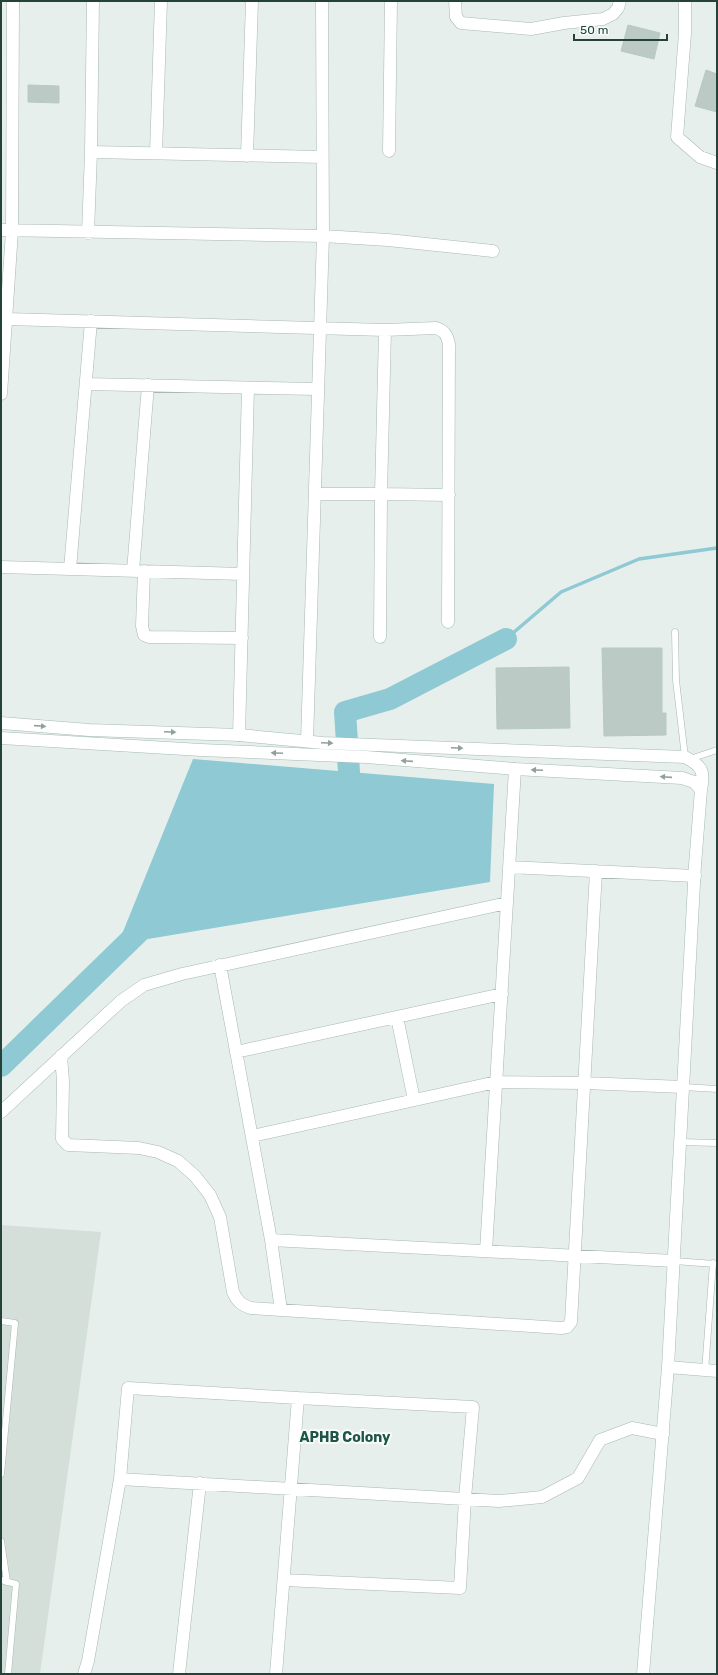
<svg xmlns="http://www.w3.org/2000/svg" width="718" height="1675" font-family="Rubik,sans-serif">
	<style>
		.built { fill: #d4dfda }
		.water { fill: #8ec9d4 }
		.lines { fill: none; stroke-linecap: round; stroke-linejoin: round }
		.stream { stroke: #8ec9d4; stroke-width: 3.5 }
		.river { stroke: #8ec9d4; stroke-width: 22 }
		.building { fill: #bbcac4; stroke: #b8c9c2 }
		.lane-casing { stroke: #a8b8b2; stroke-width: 7 }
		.street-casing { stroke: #a8b8b2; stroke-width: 13 }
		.secondary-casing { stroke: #a4bbb3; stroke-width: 13 }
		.lane { stroke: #fff; stroke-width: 6 }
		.street { stroke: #fff; stroke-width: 12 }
		.secondary { stroke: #fff; stroke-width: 12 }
		.oneway { fill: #92a09c }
		.labels { text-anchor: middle; stroke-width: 4; stroke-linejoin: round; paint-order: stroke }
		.neighbourhood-label { font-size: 14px; font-weight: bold; fill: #1f5548; stroke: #f7fbf9 }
	</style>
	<rect width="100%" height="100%" fill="#e6efeb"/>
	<path class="built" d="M 1,1225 L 101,1232 L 40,1674 L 1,1674 Z"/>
	<path class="water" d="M 193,759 L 494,784 L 490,882 L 118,944 Z"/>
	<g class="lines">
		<path class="stream" d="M 506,639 L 561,592 L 639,559 L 717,548"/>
		<path class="river" d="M 351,802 L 345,712 L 390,699 L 506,639
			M 1,1066 L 149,922"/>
	</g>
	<path class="building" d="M 628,25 L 660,33 L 654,59 L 621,51 Z
		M 706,70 L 717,74 L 717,112 L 695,106 Z
		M 28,85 L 59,86 L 59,103 L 28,102 Z
		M 602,648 L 662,648 L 662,713 L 666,713 L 666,735 L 604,736 Z
		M 569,667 L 570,728 L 497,729 L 496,668 Z"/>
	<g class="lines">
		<defs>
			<path id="lane" d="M 675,632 L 676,680 L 685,757
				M 690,759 L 717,750
				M 683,1087 L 717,1089
				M 680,1142 L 717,1143
				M 674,1261 L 715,1264
				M 1,1321 L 15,1323 L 1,1474
				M 705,1371 L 713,1263
				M 1,1541 L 7,1582
				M 1,1580 L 16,1584 L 8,1674"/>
			<path id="street" d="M 455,1 L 456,17 L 461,23 L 531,29 L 564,23 L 603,19 L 613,14 L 618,8 L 620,1
				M 685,1 L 685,33 L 677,137 L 700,157 L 717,163
				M 389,151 L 391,1
				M 91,152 L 322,157
				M 156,153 L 161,1
				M 247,156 L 252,1
				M 1,230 L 323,236 L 388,240 L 493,251
				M 88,233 L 91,152 L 93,1
				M 7,319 L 385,330 L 381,494 L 315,494
				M 385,330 L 436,328 C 445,331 447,335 449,344 L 448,622
				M 86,384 L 317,389
				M 1,394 L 12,231 L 13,1
				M 1,567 L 243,574
				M 70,569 L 91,321
				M 133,571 L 148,385
				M 144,571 L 142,626 L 144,635 L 149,637 L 242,638
				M 380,637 L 381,494 L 449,495
				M 239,735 L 248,388
				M 307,741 L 323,236 L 322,1
				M 509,867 L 695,876
				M 220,965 L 271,1240 L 281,1310
				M 397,1017 L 414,1100
				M 236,1052 L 502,994
				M 61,1056 L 63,1081 L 62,1139 L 68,1145 L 139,1148 L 158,1152 L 178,1161 L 195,1176 L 210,1195 L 220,1217 L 233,1292 C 237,1301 241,1305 251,1308 L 561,1328 L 567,1327 L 571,1322 L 596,871
				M 1,1112 L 121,1001 L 144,985 L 182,974 L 507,903
				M 252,1136 L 496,1082 L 584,1083 L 683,1087
				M 271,1240 L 674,1261
				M 486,1251 L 515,769
				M 120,1479 L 499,1501 L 542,1497 L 578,1478 L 600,1440 L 632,1428 L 663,1434
				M 284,1580 L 460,1588 L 465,1498 L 473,1407 L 298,1398
				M 84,1674 L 88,1661 L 120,1479 L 128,1388 L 298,1398 L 276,1674
				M 179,1674 L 200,1483"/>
			<path id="secondary" d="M 1,723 L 89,730 L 239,735 L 323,743 L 685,757 C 702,766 705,771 701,790 L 695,865 L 668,1367 L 717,1371
				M 1,738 L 201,750 L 366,757 L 515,769 L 682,778 L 694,782 L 701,790
				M 643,1674 L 668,1367"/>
		</defs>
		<use href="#lane" class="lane-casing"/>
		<use href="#street" class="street-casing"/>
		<use href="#secondary" class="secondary-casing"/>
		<use href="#lane" class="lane"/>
		<use href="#street" class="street"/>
		<use href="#secondary" class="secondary"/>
	</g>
	<defs><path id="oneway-solid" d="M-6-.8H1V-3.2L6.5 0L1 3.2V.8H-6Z"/></defs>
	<g class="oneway">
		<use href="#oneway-solid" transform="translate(40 726) rotate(4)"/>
		<use href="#oneway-solid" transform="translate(170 732) rotate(2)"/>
		<use href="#oneway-solid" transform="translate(327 743) rotate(3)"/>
		<use href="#oneway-solid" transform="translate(457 748) rotate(2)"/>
		<use href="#oneway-solid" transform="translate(277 753) rotate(-178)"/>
		<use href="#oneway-solid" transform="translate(407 761) rotate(-176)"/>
		<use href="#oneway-solid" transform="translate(537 770) rotate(-177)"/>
		<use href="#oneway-solid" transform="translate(666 777) rotate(-176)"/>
	</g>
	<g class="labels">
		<g class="neighbourhood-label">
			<text x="345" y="1442">APHB Colony</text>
		</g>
	</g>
	<rect width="718" height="1675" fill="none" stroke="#24423a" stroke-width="4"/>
	<path d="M574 34v6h93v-6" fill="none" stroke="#24423a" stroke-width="2"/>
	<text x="580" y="34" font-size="12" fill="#24423a" stroke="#f7fbf9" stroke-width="3" paint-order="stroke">50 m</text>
</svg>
